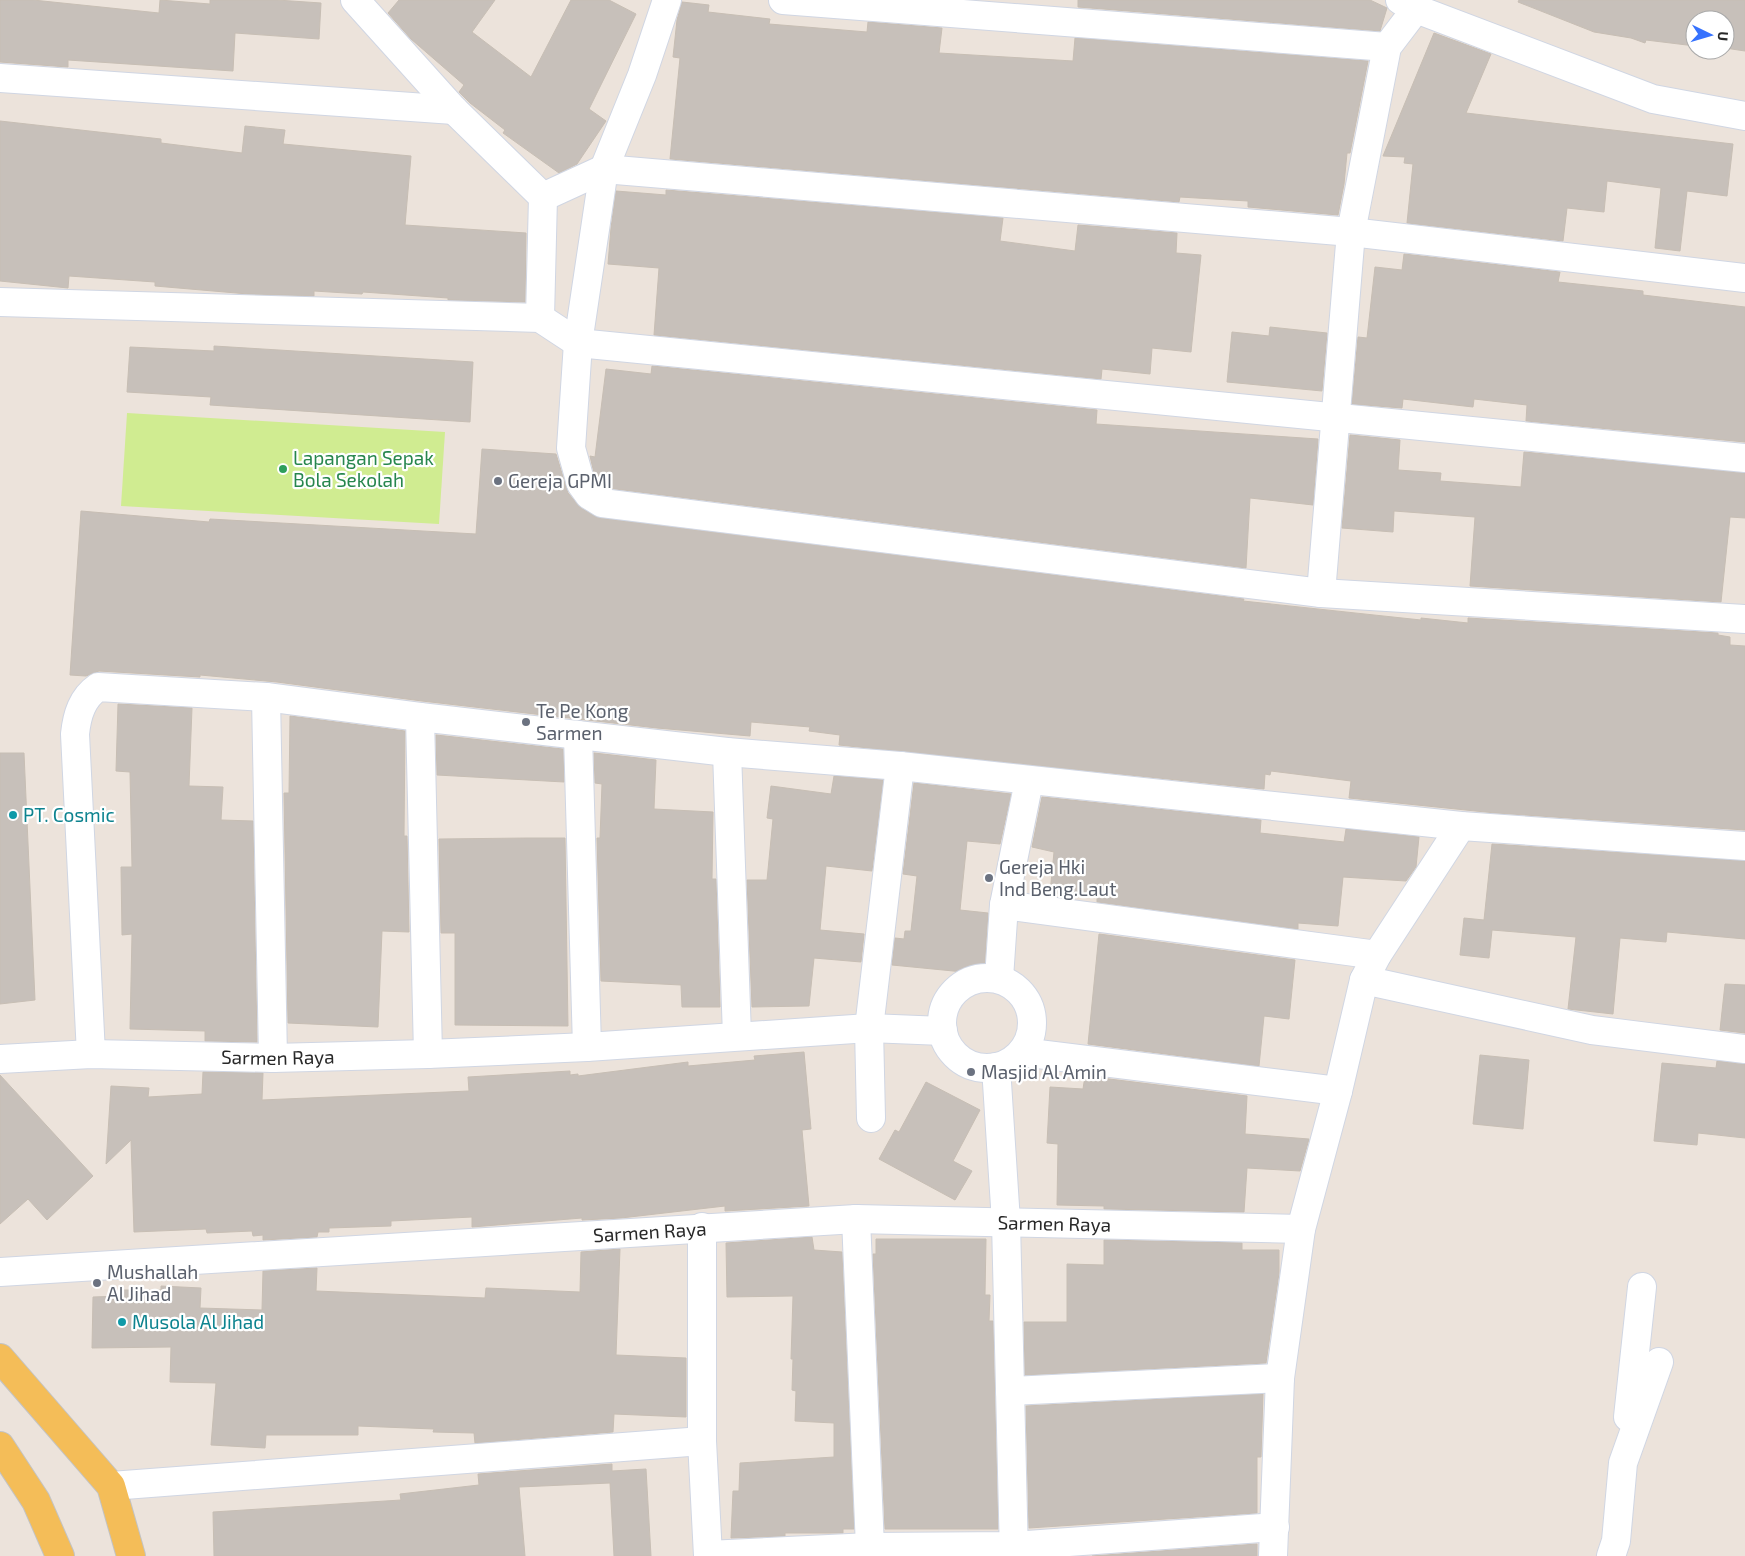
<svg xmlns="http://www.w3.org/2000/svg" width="1745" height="1556" font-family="'Exo 2',sans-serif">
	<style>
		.pitch { fill: #d0ec91 }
		.building { fill: #c7c0ba; stroke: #c7beb4 }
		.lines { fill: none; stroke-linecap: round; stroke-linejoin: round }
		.minor-casing { stroke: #d0d6e3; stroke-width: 30 }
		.major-casing { stroke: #c3c3c3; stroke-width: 30 }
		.minor { stroke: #fff; stroke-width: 28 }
		.major { stroke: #f4bd58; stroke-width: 28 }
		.leisure-dot { fill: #2e9e5b; stroke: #fff; stroke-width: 2 }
		.worship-dot { fill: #6b7280; stroke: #fff; stroke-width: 2 }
		.culture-dot { fill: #0f9aa8; stroke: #fff; stroke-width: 2 }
		.labels { text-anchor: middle; stroke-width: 4.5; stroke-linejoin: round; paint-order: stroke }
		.leisure-label { font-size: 19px; fill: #27864d; stroke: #fff; text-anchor: start }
		.worship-label { font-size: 19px; fill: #5b616d; stroke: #fff; text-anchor: start }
		.culture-label { font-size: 19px; fill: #0d838f; stroke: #fff; text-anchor: start }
		.street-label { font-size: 19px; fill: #292929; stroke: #fff }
	</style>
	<rect width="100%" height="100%" fill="#ece3db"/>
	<path class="pitch" d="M 127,413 L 445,432 L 439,524 L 121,506 Z"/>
	<path class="building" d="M 0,0 L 33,0 L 159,13 L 160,0 L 210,4 L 210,0 L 277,0 L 321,3 L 319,39 L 235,33 L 233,71 L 68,60 L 68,67 L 0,62 Z
		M 399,0 L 495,0 L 472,32 L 531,77 L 571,0 L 609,0 L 636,14 L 589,109 L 606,121 L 577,164 L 559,173 L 503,133 L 505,130 L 470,103 L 459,92 L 464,85 L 411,39 L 388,13 Z
		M 1078,0 L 1370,0 L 1387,8 L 1380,31 L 1078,7 Z
		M 1519,0 L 1745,0 L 1745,51 L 1725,48 L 1725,20 L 1695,20 L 1695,46 L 1646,40 L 1645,43 L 1631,38 L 1594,32 L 1518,2 Z
		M 682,2 L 709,5 L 708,12 L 770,19 L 769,24 L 867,32 L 868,22 L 942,28 L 939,53 L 1073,61 L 1075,38 L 1368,61 L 1350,153 L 1347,153 L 1344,184 L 1338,215 L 1248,207 L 1248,201 L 1180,197 L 1179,202 L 670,159 L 680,58 L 673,57 L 677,20 Z
		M 1434,33 L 1491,54 L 1466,113 L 1733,144 L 1727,196 L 1687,191 L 1680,251 L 1655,248 L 1661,188 L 1607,181 L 1604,212 L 1567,208 L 1563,241 L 1407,223 L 1413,164 L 1404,163 L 1405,157 L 1383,156 Z
		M 0,121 L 161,139 L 161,143 L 242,153 L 245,126 L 285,130 L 283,144 L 411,156 L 405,225 L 526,233 L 525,302 L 448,300 L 448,298 L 363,292 L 362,294 L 314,291 L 314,296 L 248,294 L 155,286 L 155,282 L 69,276 L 68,288 L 0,281 Z
		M 666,190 L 1003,218 L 1000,241 L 1075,251 L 1078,225 L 1177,233 L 1176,253 L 1201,255 L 1191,352 L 1152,348 L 1150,374 L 1102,369 L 1101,379 L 654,335 L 659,268 L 608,264 L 611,228 L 616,191 L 666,195 Z
		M 1404,254 L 1560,272 L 1558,282 L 1643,291 L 1643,295 L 1745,307 L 1745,442 L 1526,421 L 1527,405 L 1474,399 L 1473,407 L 1403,399 L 1402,408 L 1352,404 L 1358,337 L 1367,338 L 1375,267 L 1402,270 Z
		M 1270,327 L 1327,333 L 1322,391 L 1227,382 L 1232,332 L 1269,336 Z
		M 214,346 L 473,362 L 470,422 L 210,405 L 211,397 L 127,392 L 130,347 L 214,351 Z
		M 652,366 L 1097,410 L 1096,424 L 1318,439 L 1313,505 L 1250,498 L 1246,568 L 607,488 L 595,477 L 590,456 L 595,457 L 606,369 L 651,374 Z
		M 1350,435 L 1400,440 L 1398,470 L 1441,473 L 1440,481 L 1521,487 L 1524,452 L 1745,473 L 1745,518 L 1730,517 L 1721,602 L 1470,586 L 1475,517 L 1394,511 L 1393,532 L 1342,528 Z
		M 482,449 L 556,454 L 568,493 L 581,508 L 600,518 L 1244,599 L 1243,601 L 1421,620 L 1421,618 L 1468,623 L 1468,618 L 1718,633 L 1718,635 L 1730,637 L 1730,645 L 1745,646 L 1745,830 L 1495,813 L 1349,798 L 1351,781 L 1271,771 L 1270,775 L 1265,774 L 1264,789 L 839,745 L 840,735 L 809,731 L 810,727 L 751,722 L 750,736 L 657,728 L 422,701 L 277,682 L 200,675 L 200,677 L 99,671 L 86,676 L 70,675 L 81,511 L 209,522 L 210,519 L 476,534 Z
		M 118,704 L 192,708 L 189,786 L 223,787 L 221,820 L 253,821 L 257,1042 L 205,1041 L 205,1031 L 130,1029 L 132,934 L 122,935 L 121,867 L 132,867 L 130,772 L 116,771 Z
		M 290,716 L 405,731 L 404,836 L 407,836 L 409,932 L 382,931 L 378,1027 L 288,1023 L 284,793 L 289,793 Z
		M 436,735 L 563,749 L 564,782 L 437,775 Z
		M 0,753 L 24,753 L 35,1000 L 0,1004 Z
		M 594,753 L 656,760 L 654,809 L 713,812 L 712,879 L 716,879 L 720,1007 L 682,1007 L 681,985 L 601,981 L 597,838 L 600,838 L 602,784 L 595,783 Z
		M 834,776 L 883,780 L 872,871 L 826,866 L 820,930 L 864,934 L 861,962 L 814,958 L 809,1006 L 752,1007 L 747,880 L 767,880 L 773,819 L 767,818 L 771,786 L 831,794 Z
		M 914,783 L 1011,794 L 1000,844 L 967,841 L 960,910 L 988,913 L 984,974 L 892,965 L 895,938 L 904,939 L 905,931 L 911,931 L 917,876 L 903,874 Z
		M 1042,797 L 1261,820 L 1260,833 L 1344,842 L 1346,829 L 1419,837 L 1416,867 L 1406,881 L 1343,877 L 1338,926 L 1298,923 L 1298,929 L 1097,902 L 1097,897 L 1050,893 L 1054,852 L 1032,847 Z
		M 527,838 L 565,838 L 568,1026 L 455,1025 L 455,933 L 441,933 L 439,839 Z
		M 1492,844 L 1745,861 L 1745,939 L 1667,932 L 1666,942 L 1620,938 L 1613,1014 L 1568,1009 L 1576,937 L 1492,930 L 1489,958 L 1460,955 L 1464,918 L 1484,920 Z
		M 1099,934 L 1295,960 L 1289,1019 L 1264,1016 L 1259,1066 L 1088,1044 Z
		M 1725,984 L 1745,985 L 1745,1033 L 1720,1030 Z
		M 804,1052 L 811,1129 L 802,1130 L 809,1206 L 725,1211 L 725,1206 L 621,1218 L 582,1220 L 582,1218 L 472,1227 L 472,1217 L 391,1221 L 391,1226 L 329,1228 L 329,1232 L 318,1232 L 317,1237 L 263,1240 L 263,1235 L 253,1236 L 252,1231 L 207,1233 L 206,1229 L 134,1232 L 131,1140 L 106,1164 L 111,1086 L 149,1088 L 148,1097 L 202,1094 L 203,1072 L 263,1073 L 262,1100 L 469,1091 L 468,1077 L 570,1071 L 570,1075 L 578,1074 L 578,1076 L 688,1062 L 688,1066 L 755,1060 L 754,1056 Z
		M 1480,1055 L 1529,1060 L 1523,1129 L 1473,1124 Z
		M 1717,1061 L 1745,1064 L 1745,1138 L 1698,1133 L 1697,1145 L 1654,1141 L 1662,1063 L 1716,1068 Z
		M 0,1075 L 93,1176 L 47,1220 L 28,1199 L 0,1224 Z
		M 1085,1076 L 1247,1096 L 1245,1134 L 1309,1139 L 1300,1171 L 1247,1168 L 1244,1212 L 1104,1209 L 1104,1206 L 1057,1205 L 1058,1144 L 1047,1143 L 1050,1087 L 1083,1089 Z
		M 926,1082 L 980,1110 L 953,1161 L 972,1171 L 955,1200 L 879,1159 L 895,1130 L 899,1132 Z
		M 812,1237 L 814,1250 L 842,1252 L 854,1529 L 843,1529 L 843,1533 L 785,1533 L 785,1536 L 731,1538 L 733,1491 L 739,1491 L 740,1463 L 834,1457 L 834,1423 L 795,1421 L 796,1391 L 792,1390 L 793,1359 L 791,1359 L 793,1296 L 727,1297 L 726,1243 Z
		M 876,1239 L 986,1239 L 985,1295 L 990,1295 L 989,1321 L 993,1321 L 998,1529 L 885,1529 L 873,1254 L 876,1254 Z
		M 1104,1240 L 1242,1243 L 1242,1250 L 1279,1250 L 1279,1273 L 1266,1363 L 1025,1375 L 1024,1322 L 1067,1322 L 1067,1264 L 1104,1265 Z
		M 620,1249 L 616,1355 L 686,1358 L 686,1417 L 614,1414 L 613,1432 L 475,1443 L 474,1433 L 433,1432 L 434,1429 L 358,1426 L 358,1435 L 266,1435 L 265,1448 L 211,1445 L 216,1383 L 170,1382 L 171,1347 L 92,1348 L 93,1297 L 121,1296 L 120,1290 L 161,1290 L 161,1286 L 201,1288 L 200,1308 L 262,1310 L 263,1271 L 317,1268 L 316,1291 L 485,1298 L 486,1288 L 580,1292 L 581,1252 Z
		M 1263,1394 L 1261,1457 L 1257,1457 L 1257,1513 L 1029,1528 L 1026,1406 Z
		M 612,1464 L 612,1471 L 646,1469 L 651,1556 L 614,1556 L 610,1483 L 519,1487 L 525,1556 L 214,1556 L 213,1512 L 401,1500 L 400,1494 L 479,1485 L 478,1474 Z
		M 1257,1544 L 1257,1556 L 1092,1556 Z"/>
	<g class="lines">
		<defs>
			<g id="minor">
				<path d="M 355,0 L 454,110 L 543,197 L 540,318"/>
				<path d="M 667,0 L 642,75 L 604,169 L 578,343 L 571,448 L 581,484 L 589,495 L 602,503 L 1321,593 L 1745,619"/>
				<path d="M 783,0 L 1387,47"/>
				<path d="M 1400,0 L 1416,9 L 1653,99 L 1745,116"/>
				<path d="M 0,78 L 454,110"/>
				<path d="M 543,197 L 604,169 L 1351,232 L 1745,278"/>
				<path d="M 0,302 L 540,318 L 578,343 L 1745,458"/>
				<path d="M 1321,593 L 1351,232 L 1387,47 L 1416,9"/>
				<path d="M 266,697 L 273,1058"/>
				<path d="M 420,717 L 428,1054"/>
				<path d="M 578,735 L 587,1047"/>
				<path d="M 727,752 L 737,1036"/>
				<path d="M 1004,905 L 1377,955"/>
				<circle cx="987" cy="1023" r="45"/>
				<path d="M 999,978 L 1004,905 L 1029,781"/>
				<path d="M 1364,980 L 1592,1030 L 1745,1049"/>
				<path d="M 1022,1052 L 1338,1091"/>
				<path d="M 91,1054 L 75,734 C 77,715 82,698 98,687 L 266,697 L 420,717 L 727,752 L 900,766 L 1461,826 L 1745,846"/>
				<path id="s1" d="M 0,1059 L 91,1054 L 273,1058 L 428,1054 L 587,1047 L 869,1028 L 943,1031"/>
				<path d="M 996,1067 L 1006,1222 L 1014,1556"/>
				<path d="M 871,1118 L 869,1028 L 900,766"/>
				<path d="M 856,1219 L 870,1547"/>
				<path d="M 702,1227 L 702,1441 L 708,1556"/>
				<path id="s2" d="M 0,1272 L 856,1219 L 1301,1229"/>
				<path d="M 1010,1391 L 1280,1378"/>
				<path d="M 1628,1417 L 1642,1287"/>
				<path d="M 111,1486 L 702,1441"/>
				<path d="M 708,1555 L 870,1547 L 1014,1546 L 1275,1527"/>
				<path d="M 1273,1556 L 1280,1378 L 1301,1229 L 1338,1091 L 1364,980 L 1377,955 L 1461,826"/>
				<path d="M 1611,1556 L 1616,1541 L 1623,1463 L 1659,1362"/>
			</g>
			<path id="major" d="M 0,1358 L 111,1486 L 131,1556
				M 0,1446 L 36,1501 L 60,1556"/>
		</defs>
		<use href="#minor" class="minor-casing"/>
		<use href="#major" class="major-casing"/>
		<use href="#minor" class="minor"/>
		<use href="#major" class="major"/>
	</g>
	<circle class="leisure-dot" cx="283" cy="469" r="5"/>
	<g class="worship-dot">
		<circle cx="498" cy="481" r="5"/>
		<circle cx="526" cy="722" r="5"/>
		<circle cx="989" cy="878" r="5"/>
		<circle cx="971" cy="1072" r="5"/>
		<circle cx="97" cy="1283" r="5"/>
	</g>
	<g class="culture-dot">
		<circle cx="13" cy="815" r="5"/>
		<circle cx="122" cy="1322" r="5"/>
	</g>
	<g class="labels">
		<g class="leisure-label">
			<text x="293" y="465">Lapangan Sepak<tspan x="293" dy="22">Bola Sekolah</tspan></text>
		</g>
		<g class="worship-label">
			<text x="508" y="488">Gereja GPMI</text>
			<text x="536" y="718">Te Pe Kong<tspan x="536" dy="22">Sarmen</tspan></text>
			<text x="999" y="874">Gereja Hki<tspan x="999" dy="22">Ind Beng.Laut</tspan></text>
			<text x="981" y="1079">Masjid Al Amin</text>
			<text x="107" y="1279">Mushallah<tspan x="107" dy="22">Al Jihad</tspan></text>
		</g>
		<g class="culture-label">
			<text x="23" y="822">PT. Cosmic</text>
			<text x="132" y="1329">Musola Al Jihad</text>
		</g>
		<g class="street-label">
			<text dy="7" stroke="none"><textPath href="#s1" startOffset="278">Sarmen Raya</textPath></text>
			<text dy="7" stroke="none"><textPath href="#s2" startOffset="1056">Sarmen Raya</textPath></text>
			<text dy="7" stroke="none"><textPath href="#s2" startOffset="651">Sarmen Raya</textPath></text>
		</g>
	</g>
	<g transform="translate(1710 35) rotate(95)"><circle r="24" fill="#ffffff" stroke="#a9a9a9"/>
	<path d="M0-4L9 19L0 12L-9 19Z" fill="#3672fe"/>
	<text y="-8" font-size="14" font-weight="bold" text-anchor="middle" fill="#292929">U</text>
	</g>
</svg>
